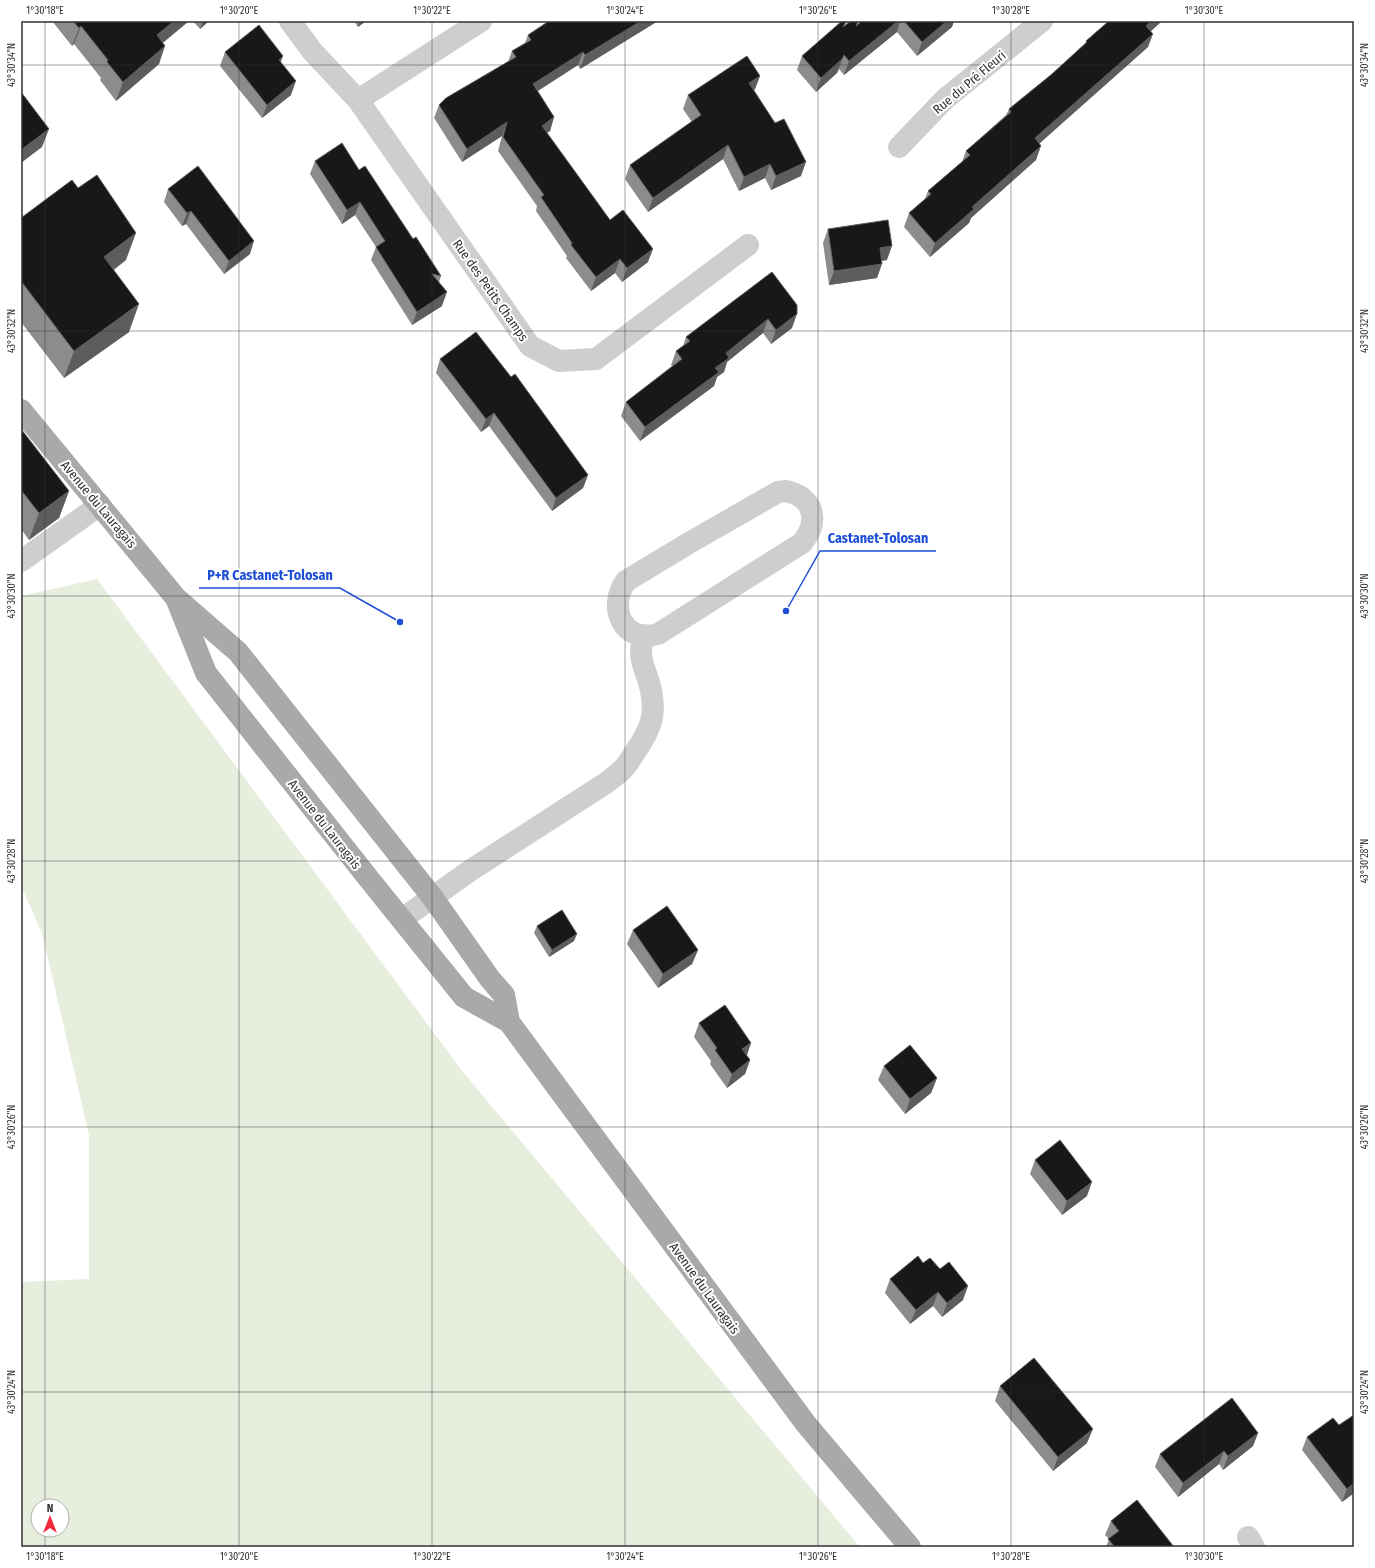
<svg xmlns="http://www.w3.org/2000/svg" width="1375" height="1568" font-family="'Fira Sans Condensed',sans-serif">
	<style>
		.green { fill: #e7eede; fill-rule: evenodd }
		.lines { fill: none; stroke-linecap: round; stroke-linejoin: round }
		.minor { stroke: #cecece; stroke-width: 22 }
		.major { stroke: #a9a9a9; stroke-width: 22 }
		.wall { fill: #8c8c8c }
		.shaded-wall { fill: #5d5d5d }
		.building { fill: #181818; stroke: #5d5d5d }
		.ticks { fill: none; stroke: #313131; stroke-width: 1; stroke-opacity: 0.45 }
		.labels { text-anchor: middle; stroke-width: 4; stroke-linejoin: round; paint-order: stroke }
		.street-label { font-size: 13px; fill: #313131; stroke: #fff }
		.leader { fill: none; stroke: #1d4ed8; stroke-width: 1.5 }
		.callout-dot { fill: #1d4ed8; stroke: #fff; stroke-width: 1.5 }
		.callout-label { font-size: 14px; text-anchor: middle; font-weight: bold; fill: #1d4ed8; stroke: #fff; stroke-width: 4; stroke-linejoin: round; paint-order: stroke }
		.neatline { fill: none; stroke: #313131; stroke-width: 1.5 }
		.ticks-label { font-size: 10px; text-anchor: middle; fill: #313131 }
	</style>
	<rect width="100%" height="100%" fill="#fff"/>
	<path class="green" d="M 97,579 L 463,1072 L 860,1547 L 21,1547 L 21,1282 L 89,1279 L 89,1135 L 42,933 L 21,886 L 21,596 ZM 38,1506 L 62,1506 L 62,1530 L 38,1530 Z"/>
	<g class="lines">
		<path class="minor" d="M 290,21 L 312,51 L 358,100 L 530,346 L 559,361 L 596,359 L 748,245
			M 358,100 L 481,21
			M 899,147 L 945,99 L 1042,21
			M 786,491 C 814,497 820,521 802,543 L 658,634 C 623,644 607,607 626,581 L 689,543 L 778,492 Z
			M 21,561 L 100,505
			M 402,919 L 471,870 L 606,783 C 612,778 620,773 625,767 C 629,762 632,757 635,752 C 651,729 657,714 650,686 C 644,664 637,659 644,635
			M 1248,1537 L 1254,1547"/>
		<path class="major" d="M 21,410 L 176,598 L 238,652 L 433,898 L 490,979 L 504,995 L 509,1022
			M 176,598 L 206,673 L 369,879 L 464,997 L 509,1022 L 806,1424 L 910,1547"/>
	</g>
	<path class="wall" d="M 52,21 L 189,21 L 163,43 L 159,64 L 116,101 L 100,80 L 101,78 L 74,44 L 72,46 Z
		M 193,21 L 209,21 L 200,29 Z
		M 354,21 L 366,21 L 358,27 Z
		M 658,21 L 580,69 L 578,65 L 538,91 L 554,117 L 550,131 L 547,133 L 610,220 L 648,262 L 622,282 L 615,273 L 591,291 L 566,258 L 567,256 L 536,211 L 537,206 L 498,151 L 502,136 L 462,162 L 434,118 L 439,105 L 508,62 L 512,51 L 525,43 L 528,35 L 549,22 Z
		M 842,21 L 847,21 L 845,26 L 851,21 L 859,21 L 857,25 L 862,21 L 954,21 L 952,27 L 917,56 L 897,32 L 844,75 L 839,69 L 837,73 L 816,92 L 797,70 L 802,56 Z
		M 1109,21 L 1162,21 L 1151,31 L 1148,47 L 1039,143 L 1036,160 L 971,218 L 969,223 L 930,257 L 904,227 L 909,213 L 925,199 L 928,191 L 962,162 L 966,151 L 1006,115 L 1009,109 L 1052,74 L 1085,44 L 1086,41 Z
		M 225,52 L 291,95 L 262,118 L 220,66 Z
		M 760,76 L 755,89 L 754,90 L 801,176 L 771,190 L 765,178 L 739,191 L 723,159 L 648,212 L 625,179 L 630,165 L 692,122 L 683,109 L 688,95 Z
		M 315,161 L 359,170 L 441,276 L 439,282 L 442,306 L 412,325 L 371,260 L 376,247 L 355,215 L 342,224 L 310,174 Z
		M 168,189 L 250,254 L 224,274 L 186,224 L 182,226 L 164,202 Z
		M 21,218 L 126,260 L 114,270 L 129,332 L 64,378 L 21,322 Z
		M 828,229 L 887,260 L 882,261 L 877,278 L 829,285 L 823,243 Z
		M 772,272 L 792,328 L 771,344 L 763,333 L 727,362 L 724,372 L 717,377 L 714,386 L 640,441 L 621,416 L 626,402 L 672,366 L 671,365 L 676,351 L 683,346 L 686,337 Z
		M 440,359 L 511,377 L 588,475 L 583,488 L 552,511 L 489,426 L 481,432 L 436,373 Z
		M 21,429 L 69,491 L 59,518 L 29,540 L 21,529 Z
		M 537,926 L 574,941 L 549,957 L 534,933 Z
		M 633,930 L 698,950 L 692,964 L 658,988 L 627,944 Z
		M 699,1023 L 751,1043 L 747,1055 L 750,1060 L 745,1074 L 727,1088 L 710,1064 L 711,1061 L 694,1037 Z
		M 884,1066 L 937,1078 L 931,1093 L 905,1114 L 878,1080 Z
		M 1035,1160 L 1087,1196 L 1062,1215 L 1030,1174 Z
		M 923,1263 L 963,1300 L 942,1317 L 933,1306 L 910,1324 L 885,1293 L 890,1279 Z
		M 1000,1386 L 1087,1443 L 1053,1471 L 995,1401 Z
		M 1354,1415 L 1354,1493 L 1342,1502 L 1302,1450 L 1307,1437 L 1339,1425 Z
		M 1258,1433 L 1253,1446 L 1223,1470 L 1219,1464 L 1178,1497 L 1155,1467 L 1160,1454 Z
		M 1111,1521 L 1174,1547 L 1106,1547 L 1109,1539 L 1105,1535 Z"/>
	<path class="shaded-wall" d="M 174,21 L 189,21 L 150,53 L 157,35 Z
		M 203,21 L 209,21 L 200,29 Z
		M 360,21 L 366,21 L 358,27 Z
		M 641,21 L 658,21 L 580,69 L 585,55 Z
		M 898,21 L 900,21 L 897,32 L 844,75 L 849,61 Z
		M 947,21 L 954,21 L 952,27 L 917,56 L 922,42 Z
		M 1151,21 L 1162,21 L 1141,40 L 1146,26 Z
		M 81,26 L 74,44 L 72,46 L 79,28 Z
		M 1153,34 L 1148,47 L 1030,152 L 1035,138 Z
		M 165,46 L 159,64 L 116,101 L 123,82 Z
		M 583,52 L 578,65 L 528,97 L 533,84 Z
		M 844,55 L 837,73 L 816,92 L 821,78 Z
		M 283,56 L 278,70 L 279,60 Z
		M 760,76 L 755,89 L 744,97 L 749,83 Z
		M 296,81 L 291,95 L 262,118 L 267,105 Z
		M 554,117 L 550,131 L 537,139 L 542,126 Z
		M 507,122 L 502,136 L 462,162 L 467,149 Z
		M 49,129 L 42,147 L 21,163 L 21,150 Z
		M 728,145 L 723,159 L 648,212 L 653,198 Z
		M 1041,146 L 1036,160 L 971,218 L 969,223 L 930,257 L 935,243 L 972,207 Z
		M 806,162 L 801,176 L 771,190 L 776,176 Z
		M 770,164 L 765,178 L 739,191 L 744,177 Z
		M 360,202 L 355,215 L 342,224 L 347,210 Z
		M 191,211 L 186,224 L 182,226 L 187,213 Z
		M 136,233 L 126,260 L 94,284 L 104,257 Z
		M 254,241 L 250,254 L 224,274 L 229,261 Z
		M 892,246 L 887,260 L 875,262 L 880,248 Z
		M 653,249 L 648,262 L 622,282 L 627,268 Z
		M 620,259 L 615,273 L 591,291 L 596,277 Z
		M 882,264 L 877,278 L 829,285 L 834,271 Z
		M 447,292 L 442,306 L 412,325 L 417,312 Z
		M 139,304 L 129,332 L 64,378 L 74,351 Z
		M 797,314 L 792,328 L 771,344 L 776,330 Z
		M 768,319 L 763,333 L 727,362 L 724,372 L 717,377 L 714,386 L 640,441 L 645,427 L 715,368 L 726,353 Z
		M 494,413 L 489,426 L 481,432 L 486,419 Z
		M 588,475 L 583,488 L 552,511 L 556,498 Z
		M 69,491 L 59,518 L 29,540 L 39,513 Z
		M 577,934 L 574,941 L 549,957 L 552,950 Z
		M 698,950 L 692,964 L 658,988 L 663,974 Z
		M 751,1043 L 746,1057 L 742,1049 Z
		M 750,1060 L 745,1074 L 727,1088 L 732,1074 Z
		M 937,1078 L 931,1093 L 905,1114 L 910,1099 Z
		M 1092,1182 L 1087,1196 L 1062,1215 L 1067,1201 Z
		M 968,1286 L 963,1300 L 942,1317 L 947,1303 Z
		M 938,1292 L 933,1306 L 910,1324 L 916,1310 Z
		M 1093,1429 L 1087,1443 L 1053,1471 L 1058,1457 Z
		M 1258,1433 L 1253,1446 L 1223,1470 L 1228,1456 Z
		M 1224,1451 L 1219,1464 L 1178,1497 L 1183,1483 Z
		M 1354,1483 L 1354,1493 L 1342,1502 L 1347,1489 Z"/>
	<path class="building" d="M 73,21 L 174,21 L 157,35 L 165,46 L 123,82 L 107,62 L 108,60 L 81,26 L 79,28 Z
		M 549,21 L 549,22 L 552,21 L 641,21 L 585,55 L 583,52 L 533,84 L 554,117 L 542,126 L 610,220 L 623,210 L 653,249 L 627,268 L 620,259 L 596,277 L 571,245 L 572,243 L 541,197 L 544,195 L 503,137 L 507,122 L 467,149 L 439,105 L 446,98 L 516,57 L 512,51 L 531,40 L 528,35 Z
		M 842,21 L 846,21 L 843,27 L 851,21 L 858,21 L 856,26 L 862,21 L 898,21 L 849,61 L 844,55 L 842,59 L 821,78 L 802,56 Z
		M 904,21 L 947,21 L 922,42 Z
		M 1109,21 L 1151,21 L 1146,26 L 1153,34 L 1035,138 L 1041,146 L 972,207 L 974,209 L 935,243 L 909,213 L 931,194 L 928,191 L 970,155 L 966,151 L 1011,112 L 1009,109 L 1052,74 L 1087,42 L 1086,41 Z
		M 259,25 L 283,56 L 279,60 L 296,81 L 267,105 L 225,52 Z
		M 747,56 L 760,76 L 749,83 L 775,123 L 784,119 L 806,162 L 776,176 L 770,164 L 744,177 L 728,145 L 653,198 L 630,165 L 701,115 L 688,95 Z
		M 21,92 L 49,129 L 21,150 Z
		M 342,143 L 359,170 L 365,166 L 413,239 L 416,237 L 441,276 L 432,274 L 447,292 L 417,312 L 376,247 L 385,241 L 360,202 L 347,210 L 315,161 Z
		M 198,166 L 254,241 L 229,261 L 191,211 L 187,213 L 168,189 Z
		M 97,175 L 136,233 L 104,257 L 139,304 L 74,351 L 21,281 L 21,218 L 72,180 L 78,188 Z
		M 888,220 L 892,246 L 880,248 L 882,264 L 834,271 L 828,229 Z
		M 772,272 L 797,305 L 797,314 L 776,330 L 768,319 L 726,353 L 729,358 L 715,368 L 719,372 L 645,427 L 626,402 L 682,359 L 676,351 L 690,341 L 686,337 Z
		M 476,332 L 511,377 L 515,374 L 588,475 L 556,498 L 494,413 L 486,419 L 440,359 Z
		M 21,429 L 69,491 L 39,513 L 21,490 Z
		M 667,906 L 698,950 L 663,974 L 633,930 Z
		M 562,910 L 577,934 L 552,950 L 537,926 Z
		M 725,1005 L 751,1043 L 742,1049 L 750,1060 L 732,1074 L 715,1050 L 717,1048 L 699,1023 Z
		M 910,1045 L 937,1078 L 910,1099 L 884,1066 Z
		M 1060,1140 L 1092,1182 L 1067,1201 L 1035,1160 Z
		M 918,1256 L 923,1263 L 930,1258 L 940,1269 L 949,1262 L 968,1286 L 947,1303 L 938,1292 L 916,1310 L 890,1279 Z
		M 1034,1358 L 1093,1429 L 1058,1457 L 1000,1386 Z
		M 1232,1398 L 1258,1433 L 1228,1456 L 1224,1451 L 1183,1483 L 1160,1454 Z
		M 1354,1415 L 1354,1483 L 1347,1489 L 1307,1437 L 1333,1418 L 1339,1425 Z
		M 1137,1500 L 1174,1547 L 1115,1547 L 1108,1539 L 1119,1531 L 1111,1521 Z"/>
	<path class="ticks" d="M 45,21 L 45,1506M 239,21 L 239,1547M 432,21 L 432,1547M 625,21 L 625,1547M 818,21 L 818,1547M 1011,21 L 1011,1547M 1204,21 L 1204,1547M 21,65 L 1354,65M 21,331 L 1354,331M 21,596 L 1354,596M 21,861 L 1354,861M 21,1127 L 1354,1127M 21,1392 L 1354,1392M 45,1530 L 45,1547"/>
	<g class="labels">
		<g class="street-label">
			<text transform="translate(969 82) rotate(-40)" y="5">Rue du Pré Fleuri</text>
			<text transform="translate(491 290) rotate(55)" y="5">Rue des Petits Champs</text>
			<text transform="translate(99 504) rotate(50)" y="5">Avenue du Lauragais</text>
			<text transform="translate(325 824) rotate(52)" y="5">Avenue du Lauragais</text>
			<text transform="translate(705 1288) rotate(54)" y="5">Avenue du Lauragais</text>
		</g>
	</g>
	<path class="leader" d="M786 611L820 551H936M400 622L340 588H199"/>
	<g class="callout-dot">
		<circle cx="786" cy="611" r="4"/>
		<circle cx="400" cy="622" r="4"/>
	</g>
	<g class="callout-label">
		<text x="878" y="543">Castanet-Tolosan</text>
		<text x="270" y="580">P+R Castanet-Tolosan</text>
	</g>
	<rect width="1375" height="1568" fill="none" stroke="#ffffff" stroke-width="44"/>
	<g transform="translate(50 1518)"><circle r="19" fill="#ffffff" stroke="#adadad"/>
	<path d="M0-3L7 15L0 10L-7 15Z" fill="#f02a3b"/>
	<text y="-6" font-size="11" font-weight="bold" text-anchor="middle" fill="#313131">N</text>
	</g>
	<rect x="22" y="22" width="1331" height="1524" class="neatline"/>
	<g class="ticks-label">
		<text x="45" y="14">1°30'18"E</text>
		<text x="239" y="14">1°30'20"E</text>
		<text x="432" y="14">1°30'22"E</text>
		<text x="625" y="14">1°30'24"E</text>
		<text x="818" y="14">1°30'26"E</text>
		<text x="1011" y="14">1°30'28"E</text>
		<text x="1204" y="14">1°30'30"E</text>
		<text transform="translate(11 65) rotate(-90)" y="4">43°30'34"N</text>
		<text transform="translate(1364 65) rotate(-90)" y="4">43°30'34"N</text>
		<text transform="translate(11 331) rotate(-90)" y="4">43°30'32"N</text>
		<text transform="translate(1364 331) rotate(-90)" y="4">43°30'32"N</text>
		<text transform="translate(11 596) rotate(-90)" y="4">43°30'30"N</text>
		<text transform="translate(1364 596) rotate(-90)" y="4">43°30'30"N</text>
		<text transform="translate(11 861) rotate(-90)" y="4">43°30'28"N</text>
		<text transform="translate(1364 861) rotate(-90)" y="4">43°30'28"N</text>
		<text transform="translate(11 1127) rotate(-90)" y="4">43°30'26"N</text>
		<text transform="translate(1364 1127) rotate(-90)" y="4">43°30'26"N</text>
		<text transform="translate(11 1392) rotate(-90)" y="4">43°30'24"N</text>
		<text transform="translate(1364 1392) rotate(-90)" y="4">43°30'24"N</text>
		<text x="45" y="1560">1°30'18"E</text>
		<text x="239" y="1560">1°30'20"E</text>
		<text x="432" y="1560">1°30'22"E</text>
		<text x="625" y="1560">1°30'24"E</text>
		<text x="818" y="1560">1°30'26"E</text>
		<text x="1011" y="1560">1°30'28"E</text>
		<text x="1204" y="1560">1°30'30"E</text>
	</g>
</svg>
